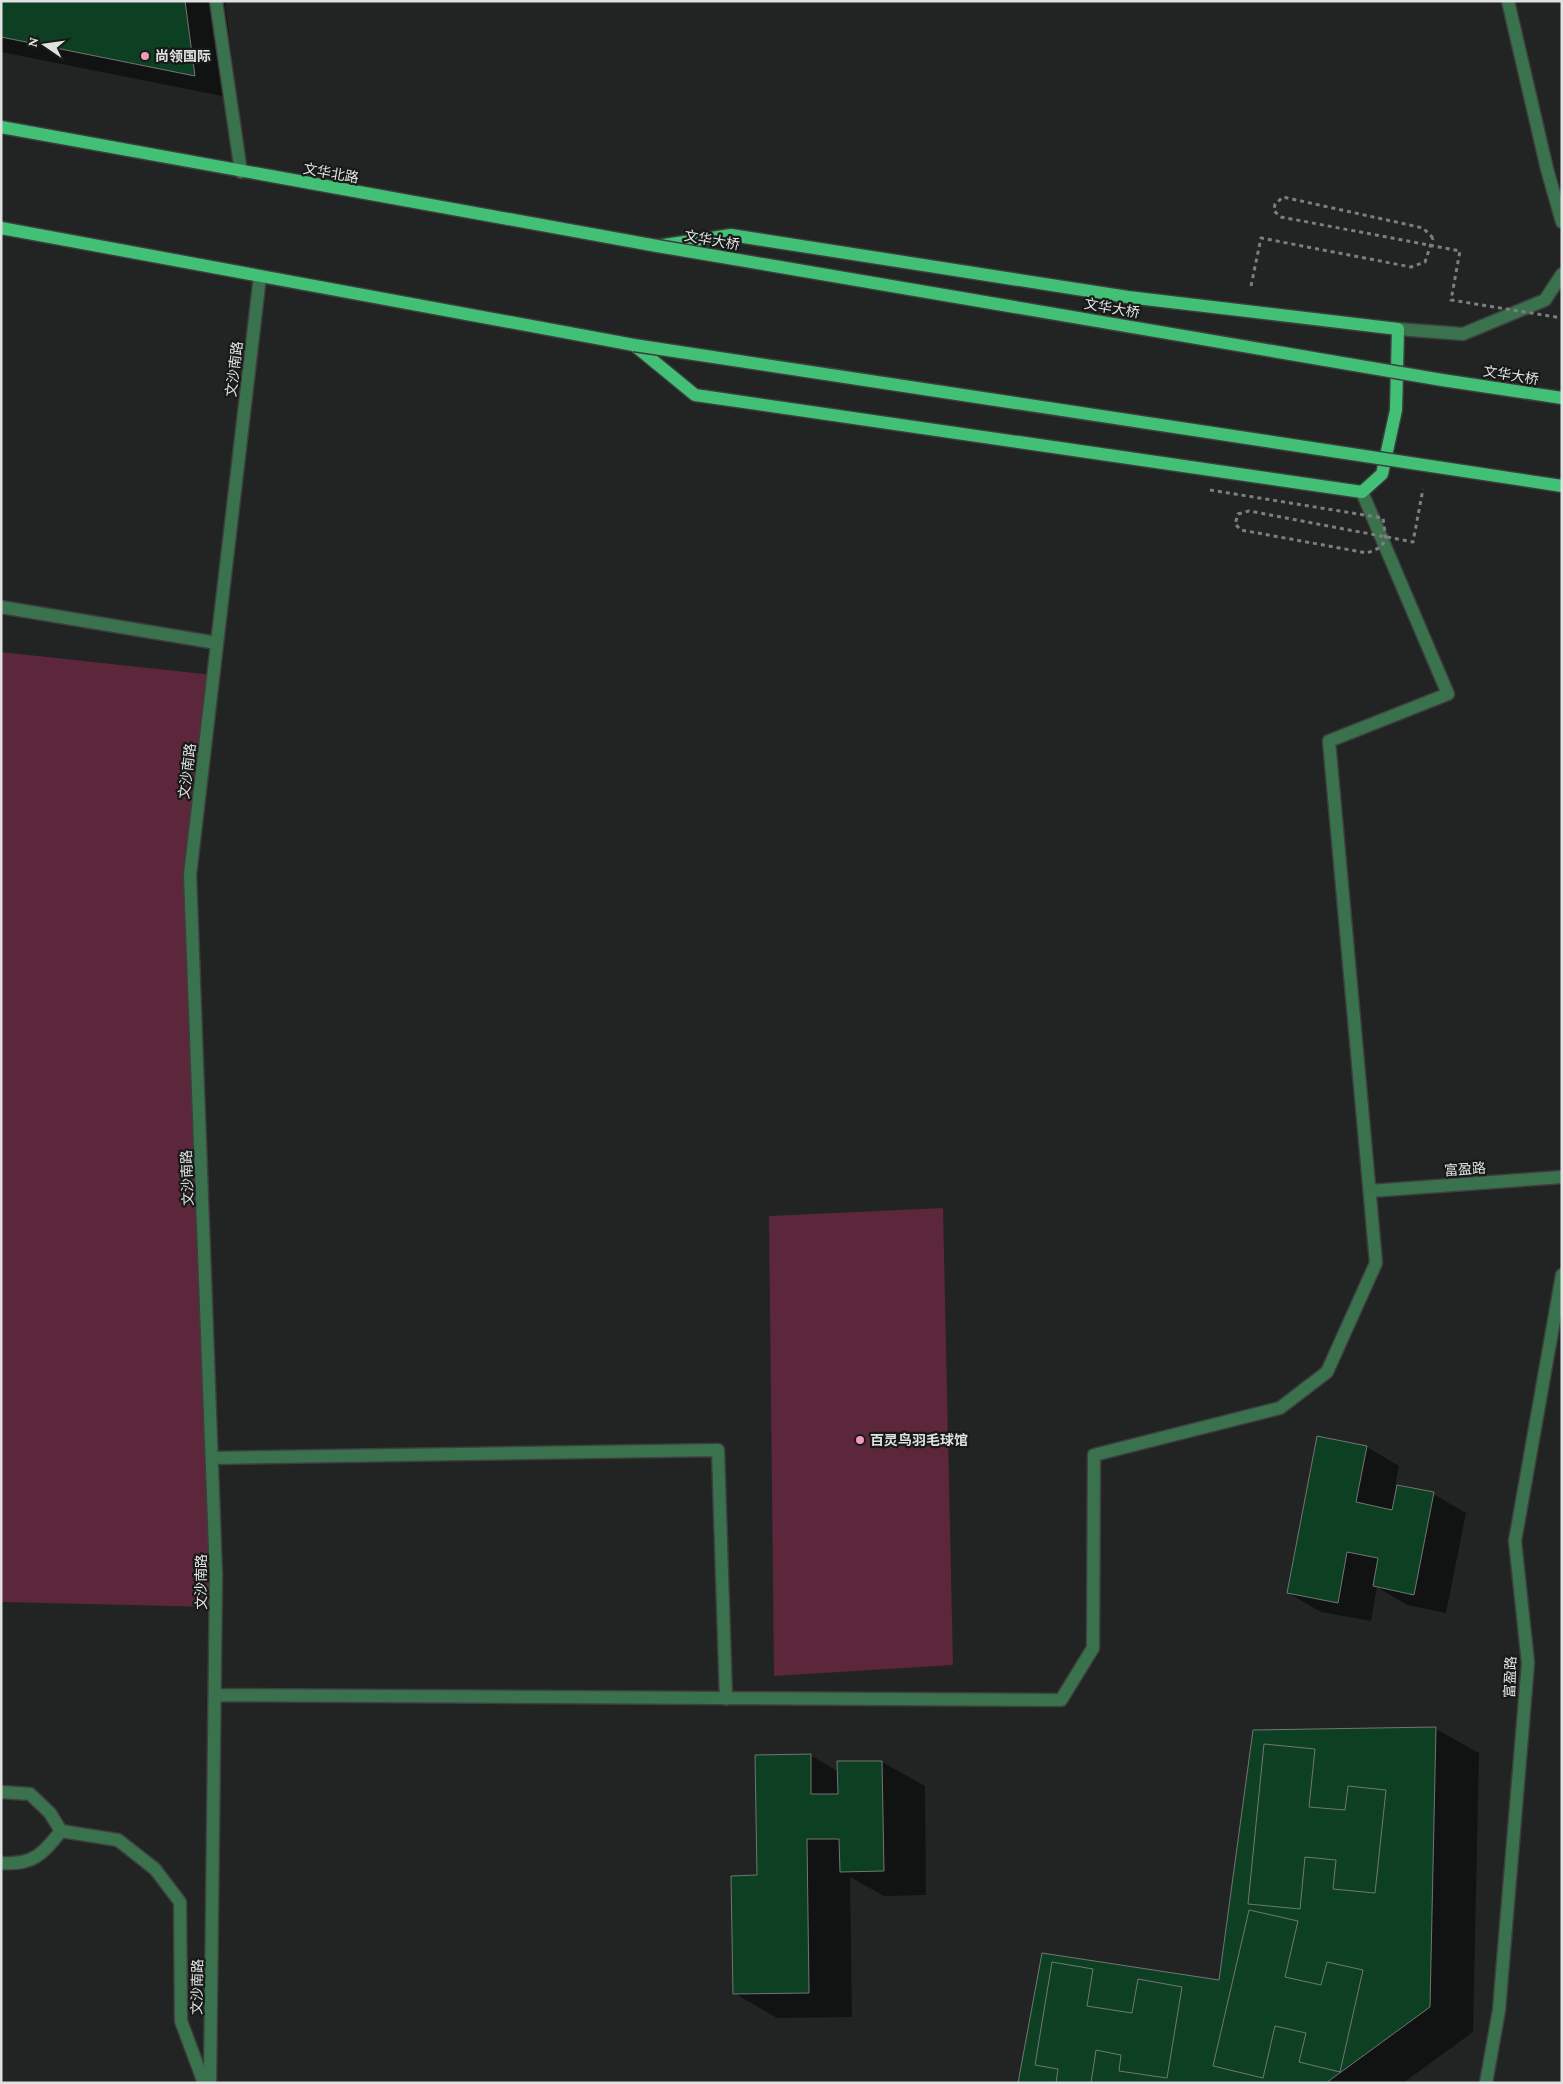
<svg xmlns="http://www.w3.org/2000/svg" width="1563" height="2084" font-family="'Crimson Pro','Noto Sans SC',serif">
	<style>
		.green { fill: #5c263b }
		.shadow { fill: #0007 }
		.building { fill: #0d4023; stroke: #727573 }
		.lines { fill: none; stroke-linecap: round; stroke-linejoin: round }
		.minor-casing { stroke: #3c3f3d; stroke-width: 15 }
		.major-casing { stroke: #3c3f3d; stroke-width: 15 }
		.path { stroke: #7c7f7d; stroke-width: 3; stroke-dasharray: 4 4; stroke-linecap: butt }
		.minor { stroke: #3b724e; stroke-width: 12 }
		.major { stroke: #42c176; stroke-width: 12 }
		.major-bridge-casing { stroke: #3c3f3d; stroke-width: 15; stroke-linecap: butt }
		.path-bridge { stroke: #7c7f7d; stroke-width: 3; stroke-dasharray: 4 4; stroke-linecap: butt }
		.major-bridge { stroke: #42c176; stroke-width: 12 }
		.poi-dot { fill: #f09ab7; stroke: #171a18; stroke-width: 2 }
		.labels { text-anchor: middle; stroke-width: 4.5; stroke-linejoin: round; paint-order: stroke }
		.poi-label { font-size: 14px; font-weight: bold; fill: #e0e2e1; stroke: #171a18; text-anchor: start }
		.street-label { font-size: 14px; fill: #e0e2e1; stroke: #171a18 }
	</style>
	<rect width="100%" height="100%" fill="#212422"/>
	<path class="green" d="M 1,652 L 213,675 L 190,875 L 216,1607 L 1,1602 Z
		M 943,1208 L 953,1665 L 774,1676 L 769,1216 Z"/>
	<path class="shadow" d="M 1,1 L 225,1 L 237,99 L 1,52 Z
		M 1367,1447 L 1399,1466 L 1395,1486 L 1433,1494 L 1466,1513 L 1446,1613 L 1407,1605 L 1377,1587 L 1371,1621 L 1321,1612 L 1288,1593 Z
		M 1436,1729 L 1479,1753 L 1473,2032 L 1403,2083 L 1019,2083 L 1221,1982 Z
		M 810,1755 L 839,1772 L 882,1762 L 925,1786 L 926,1895 L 884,1896 L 850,1877 L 852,2017 L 777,2018 L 734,1993 L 758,1876 Z"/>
	<path class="building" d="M 1,1 L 185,1 L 195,76 L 1,37 Z
		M 1317,1436 L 1367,1446 L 1356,1502 L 1392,1510 L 1397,1485 L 1434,1492 L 1414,1595 L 1373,1586 L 1378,1558 L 1347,1552 L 1338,1603 L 1287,1593 Z
		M 1436,1727 L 1430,2007 L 1326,2083 L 1018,2083 L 1042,1953 L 1219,1980 L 1253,1730 Z
		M 1264,1744 L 1315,1749 L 1309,1807 L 1345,1810 L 1348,1786 L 1386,1790 L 1375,1893 L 1333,1889 L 1336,1860 L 1305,1857 L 1300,1909 L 1248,1904 Z
		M 811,1754 L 811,1794 L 838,1794 L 837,1761 L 882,1761 L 884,1871 L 840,1872 L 839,1839 L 807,1839 L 809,1993 L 733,1994 L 731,1876 L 757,1875 L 755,1755 Z
		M 1249,1910 L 1298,1921 L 1285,1977 L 1321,1985 L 1327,1962 L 1363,1970 L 1340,2072 L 1299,2062 L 1306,2033 L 1275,2026 L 1263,2078 L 1213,2066 Z
		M 1052,1962 L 1093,1969 L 1087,2006 L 1132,2013 L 1138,1979 L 1182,1987 L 1167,2078 L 1119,2071 L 1121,2055 L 1096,2050 L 1091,2083 L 1056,2083 L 1058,2069 L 1035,2065 Z"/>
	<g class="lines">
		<defs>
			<path id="minor" d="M 216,1 L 241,172
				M 1508,1 L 1547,169 L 1562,222
				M 1398,329 L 1463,334 L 1545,300 L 1562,274
				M 1,607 L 217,643
				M 1370,1191 L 1562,1177
				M 213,1458 L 718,1450 L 726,1699
				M 215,1695 L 1061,1700 L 1093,1648 L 1094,1455 L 1280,1408 L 1327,1372 L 1376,1263 L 1329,741 L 1448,694 L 1362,492
				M 1,1792 L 30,1794 L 50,1813 L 61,1831
				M 61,1831 L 118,1840 L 155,1869 L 180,1902 L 181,2021 L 204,2083
				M 1,1863 C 33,1865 42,1855 61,1831
				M 210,2083 L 216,1575 L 190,875 L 260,276
				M 1486,2083 L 1499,2010 L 1528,1663 L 1515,1541 L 1562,1275"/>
			<path id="major" d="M 1,127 L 657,246 L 731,235 L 1128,297 L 1398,329 L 1396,410 L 1382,474 L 1362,492 L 695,395 L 634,345 L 1,228"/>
		</defs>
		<use href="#minor" class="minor-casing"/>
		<use href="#major" class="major-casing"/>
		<path class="path" d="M 1251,286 L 1261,238 L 1411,267 L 1425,262 L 1433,238"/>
		<use href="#minor" class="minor"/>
		<use href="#major" class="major"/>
		<defs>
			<path id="major-bridge" d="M 657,246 L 1442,380 L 1562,398
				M 634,345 L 1562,486"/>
		</defs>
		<use href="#major-bridge" class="major-bridge-casing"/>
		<path class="path-bridge" d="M 1433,238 L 1423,228 L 1283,197 L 1275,204 L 1274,211 L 1281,217 L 1460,251 L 1451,300 L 1562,318
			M 1210,490 L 1383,518 L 1386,540 L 1379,548 L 1367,553 L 1241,530 L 1235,524 L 1238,514 L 1249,511 L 1413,542 L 1423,489"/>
		<use href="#major-bridge" class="major-bridge"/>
	</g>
	<g class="poi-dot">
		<circle cx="145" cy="56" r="5"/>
		<circle cx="860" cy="1440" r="5"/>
	</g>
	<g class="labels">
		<g class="poi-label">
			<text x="155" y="61">尚领国际</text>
			<text x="870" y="1445">百灵鸟羽毛球馆</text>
		</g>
		<g class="street-label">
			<text transform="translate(331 173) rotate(10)" y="5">文华北路</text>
			<text transform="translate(712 240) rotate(10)" y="5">文华大桥</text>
			<text transform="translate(1112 308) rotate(10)" y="5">文华大桥</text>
			<text transform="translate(234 369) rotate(-83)" y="5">文沙南路</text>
			<text transform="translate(1511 375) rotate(9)" y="5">文华大桥</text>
			<text transform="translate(187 771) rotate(-83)" y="5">文沙南路</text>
			<text transform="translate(1465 1169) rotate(-4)" y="5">富盈路</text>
			<text transform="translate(187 1178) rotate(-92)" y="5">文沙南路</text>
			<text transform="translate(201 1582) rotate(-90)" y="5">文沙南路</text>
			<text transform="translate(1510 1677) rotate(-88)" y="5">富盈路</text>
			<text transform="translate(197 1987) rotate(-89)" y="5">文沙南路</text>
		</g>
	</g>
	<rect width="1563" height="2084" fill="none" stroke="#e0e2e1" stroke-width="5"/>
	<g transform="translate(45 45) rotate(283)" stroke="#171a18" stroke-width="4" paint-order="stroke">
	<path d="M0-4L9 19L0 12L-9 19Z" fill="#e0e2e1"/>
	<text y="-8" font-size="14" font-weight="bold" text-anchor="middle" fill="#e0e2e1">N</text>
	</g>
</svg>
